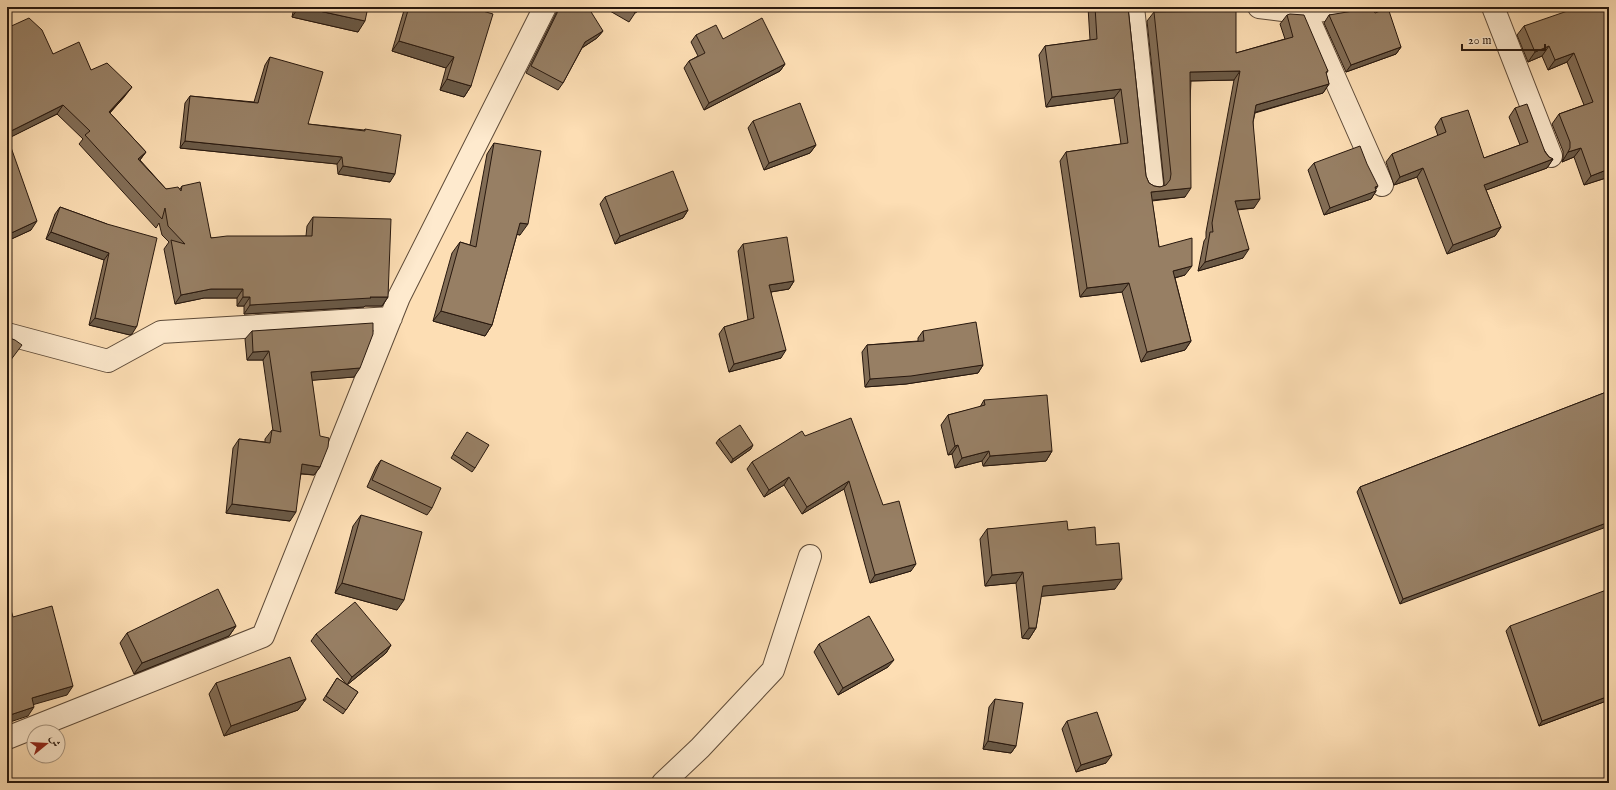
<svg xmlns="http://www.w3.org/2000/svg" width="1616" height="790" font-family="'IM FELL English',Amiri,serif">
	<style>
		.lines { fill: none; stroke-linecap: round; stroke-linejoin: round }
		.minor-casing { stroke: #5d4a38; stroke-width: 24 }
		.minor { stroke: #feeace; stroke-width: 22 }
		.wall { fill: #826d56; stroke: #28180e }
		.shaded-wall { fill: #6a5946; stroke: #28180e }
		.building { fill: #977f64; stroke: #28180e }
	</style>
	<rect width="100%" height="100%" fill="#fddeb4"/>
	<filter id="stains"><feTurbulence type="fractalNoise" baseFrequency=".005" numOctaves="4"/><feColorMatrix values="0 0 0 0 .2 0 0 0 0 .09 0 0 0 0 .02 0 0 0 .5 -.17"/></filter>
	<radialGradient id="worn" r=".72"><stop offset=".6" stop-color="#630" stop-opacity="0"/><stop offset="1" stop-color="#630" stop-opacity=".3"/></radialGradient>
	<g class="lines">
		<defs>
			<path id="minor" d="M 1133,7 L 1152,184
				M 1259,7 L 1306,13 L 1344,7
				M 1493,7 L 1551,156
				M 1306,13 L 1382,185
				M 7,334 L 108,361 L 161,332 L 391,318
				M 7,738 L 263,636 L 399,297 L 545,7
				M 663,783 L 700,748 L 773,670 L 810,556"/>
		</defs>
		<use href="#minor" class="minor-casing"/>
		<use href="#minor" class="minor"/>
	</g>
	<path class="wall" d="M 294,7 L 368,7 L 358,32 L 292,17 Z
		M 405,7 L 469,7 L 471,86 L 464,97 L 440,90 L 446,68 L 392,51 Z
		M 560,7 L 603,31 L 597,38 L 582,48 L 563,83 L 558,90 L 526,73 L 556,13 Z
		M 603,7 L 639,7 L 629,22 Z
		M 1088,7 L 1128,7 L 1146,176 L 1149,183 L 1154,186 L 1160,187 L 1164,186 L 1164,183 L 1147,21 L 1154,12 L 1236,53 L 1285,39 L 1280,24 L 1287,15 L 1328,71 L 1326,74 L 1329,84 L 1323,93 L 1255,113 L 1253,122 L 1254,208 L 1237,210 L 1243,258 L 1198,271 L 1204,241 L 1206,238 L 1206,232 L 1234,80 L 1191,81 L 1185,197 L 1152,201 L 1159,247 L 1185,275 L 1175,278 L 1191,341 L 1185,350 L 1141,362 L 1122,292 L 1080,297 L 1060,161 L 1066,152 L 1121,144 L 1114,98 L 1046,107 L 1039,55 L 1045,46 L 1090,40 Z
		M 1609,7 L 1609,177 L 1584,185 L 1574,157 L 1562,162 L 1563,158 L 1563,151 L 1552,124 L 1559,114 L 1584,105 L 1567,62 L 1548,70 L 1542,56 L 1528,62 L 1517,35 L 1524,26 Z
		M 1375,13 L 1401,47 L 1396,54 L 1346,72 L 1324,23 L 1329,15 Z
		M 7,28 L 53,54 L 91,70 L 125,96 L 110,113 L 146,152 L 140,160 L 166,189 L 180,189 L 182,186 L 211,238 L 306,236 L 307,226 L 313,217 L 388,297 L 382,306 L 365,306 L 364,307 L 244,314 L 244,306 L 237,306 L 237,298 L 204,298 L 175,304 L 164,249 L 169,242 L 162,235 L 159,223 L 156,228 L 79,144 L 83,139 L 57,114 L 8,138 L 31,230 L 7,241 Z
		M 696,35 L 723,39 L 785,64 L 780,71 L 704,110 L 684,68 L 689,61 L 698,56 L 691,42 Z
		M 270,57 L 308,124 L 364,130 L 365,129 L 390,182 L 338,174 L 337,164 L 180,148 L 185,103 L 190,96 L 254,102 L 265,65 Z
		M 1515,108 L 1549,157 L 1553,159 L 1547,168 L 1486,190 L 1501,227 L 1495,236 L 1447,254 L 1417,177 L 1394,185 L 1386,162 L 1392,154 L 1438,136 L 1435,127 L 1441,118 L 1484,158 L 1520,145 L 1509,117 Z
		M 753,121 L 816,145 L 810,153 L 764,170 L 748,128 Z
		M 494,143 L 520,235 L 517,234 L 492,325 L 485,336 L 433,321 L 452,253 L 460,242 L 470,245 L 487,154 Z
		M 1314,163 L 1376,190 L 1376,191 L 1371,199 L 1324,215 L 1308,170 Z
		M 605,197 L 688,210 L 683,218 L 615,244 L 600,204 Z
		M 60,207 L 107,224 L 132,334 L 130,335 L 89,325 L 104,260 L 46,239 L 55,214 Z
		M 743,244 L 794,281 L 789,289 L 771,292 L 781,358 L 729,372 L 719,334 L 724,327 L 748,320 L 738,251 Z
		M 252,331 L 354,377 L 312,380 L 320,467 L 314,475 L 301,474 L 290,521 L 226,513 L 233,448 L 239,439 L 265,442 L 265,439 L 272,430 L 273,431 L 263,360 L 247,360 L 245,339 Z
		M 923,331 L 983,365 L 978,373 L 906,384 L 865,387 L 862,352 L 867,345 L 918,341 L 918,338 Z
		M 1609,391 L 1400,604 L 1357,492 L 1360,487 Z
		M 984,400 L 1052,451 L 1046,461 L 983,466 L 982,461 L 955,468 L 952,454 L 948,455 L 941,425 L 948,415 L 980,407 Z
		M 465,436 L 475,468 L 472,472 L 451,458 Z
		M 805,436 L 883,505 L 911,571 L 870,583 L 844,489 L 802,514 L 784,485 L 764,497 L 747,469 L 752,462 Z
		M 719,439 L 751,449 L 731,463 L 716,443 Z
		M 381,460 L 432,508 L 427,515 L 367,487 L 376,467 Z
		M 361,515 L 397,610 L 335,593 L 353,526 Z
		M 987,529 L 1068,530 L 1096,545 L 1115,589 L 1041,596 L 1036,628 L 1029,639 L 1022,638 L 1016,583 L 985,586 L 980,539 Z
		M 236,626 L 229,636 L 134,674 L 120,643 L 127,633 Z
		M 1510,626 L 1609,700 L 1539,726 L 1506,631 Z
		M 316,634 L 391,645 L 386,653 L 347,685 L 311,641 Z
		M 819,644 L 888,667 L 838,695 L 814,652 Z
		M 337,678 L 358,692 L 343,714 L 323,700 Z
		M 216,683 L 306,699 L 298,710 L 224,736 L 209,694 Z
		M 995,699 L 1016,746 L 1011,753 L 983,749 L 989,707 Z
		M 1067,721 L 1106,763 L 1076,772 L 1062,729 Z"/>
	<path class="shaded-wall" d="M 299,7 L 301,7 L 365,21 L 358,32 L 292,17 Z
		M 603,31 L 597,38 L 580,49 L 585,42 Z
		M 399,41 L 454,57 L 446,68 L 392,51 Z
		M 1549,46 L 1542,56 L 1528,62 L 1535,52 Z
		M 1401,47 L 1396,54 L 1346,72 L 1351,65 Z
		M 1574,53 L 1567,62 L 1548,70 L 1555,60 Z
		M 785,64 L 780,71 L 704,110 L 709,103 Z
		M 1240,71 L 1234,80 L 1184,81 L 1190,72 Z
		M 447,79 L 471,86 L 464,97 L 440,90 Z
		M 1329,84 L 1323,93 L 1249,114 L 1256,105 Z
		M 132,87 L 125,96 L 102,121 L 109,112 Z
		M 1121,89 L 1114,98 L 1046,107 L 1052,97 Z
		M 63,105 L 57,114 L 7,139 L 7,133 Z
		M 185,141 L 342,157 L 337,164 L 180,148 Z
		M 816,145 L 810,153 L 764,170 L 769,163 Z
		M 1581,148 L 1574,157 L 1562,162 L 1568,152 Z
		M 146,152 L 139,161 L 138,159 Z
		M 1553,159 L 1547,168 L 1478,193 L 1484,185 Z
		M 343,166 L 395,174 L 390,182 L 338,174 Z
		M 1423,168 L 1417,177 L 1394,185 L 1400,177 Z
		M 1609,169 L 1609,177 L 1584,185 L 1591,176 Z
		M 1378,186 L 1374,192 L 1376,191 L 1371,199 L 1324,215 L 1330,208 Z
		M 1191,188 L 1185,197 L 1144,201 L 1151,192 Z
		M 1260,199 L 1254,208 L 1228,210 L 1235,201 Z
		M 688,210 L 683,218 L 615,244 L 620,236 Z
		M 37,221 L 31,230 L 7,241 L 7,235 Z
		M 520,223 L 528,224 L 520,235 L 513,234 Z
		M 1501,227 L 1495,236 L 1447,254 L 1453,245 Z
		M 51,232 L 109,253 L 104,260 L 46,239 Z
		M 1249,249 L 1243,258 L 1198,271 L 1205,262 Z
		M 1192,266 L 1185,275 L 1166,280 L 1173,271 Z
		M 794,281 L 789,289 L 764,293 L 769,285 Z
		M 1129,283 L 1122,292 L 1080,297 L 1087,288 Z
		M 211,289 L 243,289 L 237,298 L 204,298 L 175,304 L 181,295 Z
		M 243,297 L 250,297 L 244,306 L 237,306 Z
		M 370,297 L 388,297 L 382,306 L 365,306 L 364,307 L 244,314 L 250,305 Z
		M 441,311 L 492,325 L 485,336 L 433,321 Z
		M 95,318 L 137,326 L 132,334 L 130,335 L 89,325 Z
		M 1191,341 L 1185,350 L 1141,362 L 1147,352 Z
		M 786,350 L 781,358 L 729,372 L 734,364 Z
		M 269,351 L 263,360 L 247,360 L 253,352 Z
		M 983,365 L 978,373 L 906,384 L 865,387 L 870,379 Z
		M 360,368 L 354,377 L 304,381 L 311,372 Z
		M 753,445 L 751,449 L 731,463 L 733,459 Z
		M 958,445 L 952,454 L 948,455 L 955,446 Z
		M 989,451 L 982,461 L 955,468 L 962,458 Z
		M 1052,451 L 1046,461 L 983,466 L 990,456 Z
		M 302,464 L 320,467 L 314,475 L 296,473 Z
		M 789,477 L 784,485 L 764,497 L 769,490 Z
		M 849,481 L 844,489 L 802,514 L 807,507 Z
		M 232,504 L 296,512 L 290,521 L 226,513 Z
		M 1609,522 L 1609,526 L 1400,604 L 1403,599 Z
		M 916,564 L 911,571 L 870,583 L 875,575 Z
		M 1023,572 L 1016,583 L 985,586 L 992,575 Z
		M 1122,579 L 1115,589 L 1035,597 L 1043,586 Z
		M 342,583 L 404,600 L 397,610 L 335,593 Z
		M 236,626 L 229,636 L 134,674 L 142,663 Z
		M 1029,628 L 1036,628 L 1029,639 L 1022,638 Z
		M 391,645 L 386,653 L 347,685 L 352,677 Z
		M 894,660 L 888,667 L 838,695 L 843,688 Z
		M 73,686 L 67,695 L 25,707 L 32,698 Z
		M 1609,696 L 1609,700 L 1539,726 L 1542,721 Z
		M 306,699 L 298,710 L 224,736 L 231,726 Z
		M 34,707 L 28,716 L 7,723 L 7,716 Z
		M 988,741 L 1016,746 L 1011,753 L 983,749 Z
		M 1112,755 L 1106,763 L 1076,772 L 1081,765 Z"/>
	<path class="building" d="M 301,7 L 368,7 L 365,21 Z
		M 409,7 L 469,7 L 493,14 L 471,86 L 447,79 L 454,57 L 399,41 Z
		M 560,7 L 588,7 L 603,31 L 585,42 L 563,83 L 531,66 Z
		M 625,7 L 639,7 L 636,13 Z
		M 1095,7 L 1128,7 L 1146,176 L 1149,183 L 1154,186 L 1160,187 L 1166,185 L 1170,180 L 1171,174 L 1154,12 L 1236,11 L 1236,53 L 1293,37 L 1287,15 L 1290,14 L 1304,15 L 1328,71 L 1326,72 L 1329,84 L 1256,105 L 1253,122 L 1260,199 L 1235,201 L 1249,249 L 1205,262 L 1210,232 L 1213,232 L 1212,223 L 1240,71 L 1190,72 L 1191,188 L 1151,192 L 1159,247 L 1192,238 L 1192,266 L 1173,271 L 1191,341 L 1147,352 L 1129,283 L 1087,288 L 1066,152 L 1128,143 L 1121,89 L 1052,97 L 1045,46 L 1097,39 Z
		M 1579,7 L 1609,7 L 1609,169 L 1591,176 L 1581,148 L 1568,152 L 1570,148 L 1570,142 L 1559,114 L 1593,102 L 1574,53 L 1555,60 L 1549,46 L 1535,52 L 1524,26 Z
		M 1388,8 L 1401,47 L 1351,65 L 1329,15 L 1353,11 L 1374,11 L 1375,13 Z
		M 29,18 L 42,30 L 53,54 L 79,42 L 91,70 L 107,63 L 132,87 L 109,112 L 146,152 L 138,159 L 166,189 L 178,187 L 181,191 L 182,186 L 200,182 L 211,238 L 227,236 L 312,236 L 313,217 L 391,219 L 388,297 L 370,297 L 371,298 L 250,305 L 250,297 L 243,297 L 243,289 L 211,289 L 181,295 L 171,240 L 185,244 L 168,226 L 165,208 L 162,219 L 85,135 L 90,131 L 63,105 L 7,133 L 7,28 Z
		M 762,18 L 785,64 L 709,103 L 689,61 L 705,53 L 696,35 L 716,25 L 723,39 Z
		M 270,57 L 323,72 L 308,124 L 365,131 L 365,129 L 401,135 L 395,174 L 343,166 L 342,157 L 185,141 L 190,96 L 258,103 Z
		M 800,103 L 816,145 L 769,163 L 753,121 Z
		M 1527,104 L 1545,152 L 1549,157 L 1553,159 L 1484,185 L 1501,227 L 1453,245 L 1423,168 L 1400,177 L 1392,154 L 1446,132 L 1441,118 L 1468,110 L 1484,158 L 1528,142 L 1515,108 Z
		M 7,136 L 37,221 L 7,235 Z
		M 494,143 L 541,151 L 528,224 L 520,223 L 492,325 L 441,311 L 460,242 L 476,247 Z
		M 1360,146 L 1367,164 L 1378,186 L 1375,187 L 1376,191 L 1330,208 L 1314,163 Z
		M 673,171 L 688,210 L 620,236 L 605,197 Z
		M 60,207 L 107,224 L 157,238 L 137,326 L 135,327 L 95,318 L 109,253 L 51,232 Z
		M 787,237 L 794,281 L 769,285 L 786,350 L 734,364 L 724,327 L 754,318 L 743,244 Z
		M 976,322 L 983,365 L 911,376 L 870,379 L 867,345 L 924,341 L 923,331 Z
		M 373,323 L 373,334 L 360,368 L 311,372 L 320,436 L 329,438 L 328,447 L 320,467 L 302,464 L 296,512 L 232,504 L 239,439 L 270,443 L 272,430 L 281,432 L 269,351 L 253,352 L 252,331 Z
		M 7,337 L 15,340 L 22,345 L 7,365 Z
		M 1609,391 L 1609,522 L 1403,599 L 1360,487 Z
		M 1047,395 L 1052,451 L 990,456 L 989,451 L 962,458 L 958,445 L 955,446 L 948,415 L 985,405 L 984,400 Z
		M 851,418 L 883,505 L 899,501 L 916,564 L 875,575 L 849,481 L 807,507 L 789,477 L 769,490 L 752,462 L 802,431 L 805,436 Z
		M 740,425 L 753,445 L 733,459 L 719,439 Z
		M 467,432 L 489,445 L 475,468 L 453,454 Z
		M 381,460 L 441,488 L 432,508 L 372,480 Z
		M 361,515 L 422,532 L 404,600 L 342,583 Z
		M 1067,521 L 1068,530 L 1095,527 L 1096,545 L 1119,543 L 1122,579 L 1043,586 L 1036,628 L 1029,628 L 1023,572 L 992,575 L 987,529 Z
		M 218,589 L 236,626 L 142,663 L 127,633 Z
		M 1609,589 L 1609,696 L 1542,721 L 1510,626 Z
		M 7,600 L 8,600 L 13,617 L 52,606 L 73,686 L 32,698 L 34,707 L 7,716 Z
		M 355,602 L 391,645 L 352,677 L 316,634 Z
		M 869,616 L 894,660 L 843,688 L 819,644 Z
		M 290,657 L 306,699 L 231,726 L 216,683 Z
		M 337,678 L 358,692 L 346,710 L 326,696 Z
		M 995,699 L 1023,703 L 1016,746 L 988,741 Z
		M 1097,712 L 1112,755 L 1081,765 L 1067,721 Z"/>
	<rect width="1616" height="790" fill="none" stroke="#fddeb4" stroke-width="24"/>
	<rect x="8" y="8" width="1600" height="774" fill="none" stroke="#28180e" stroke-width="2"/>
	<rect x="12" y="12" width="1592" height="766" fill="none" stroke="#28180e"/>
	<g transform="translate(46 744) rotate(72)"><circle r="19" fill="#feeace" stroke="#a89681"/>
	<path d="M0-3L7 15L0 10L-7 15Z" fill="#8f2418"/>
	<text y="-6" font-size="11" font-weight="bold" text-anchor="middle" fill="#28180e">ش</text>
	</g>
	<path d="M1462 44v6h83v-6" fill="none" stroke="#28180e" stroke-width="2"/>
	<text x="1468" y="44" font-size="12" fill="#28180e" stroke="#feeace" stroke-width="3" paint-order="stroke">20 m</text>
	<rect width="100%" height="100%" filter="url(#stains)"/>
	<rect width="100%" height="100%" fill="url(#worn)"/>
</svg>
